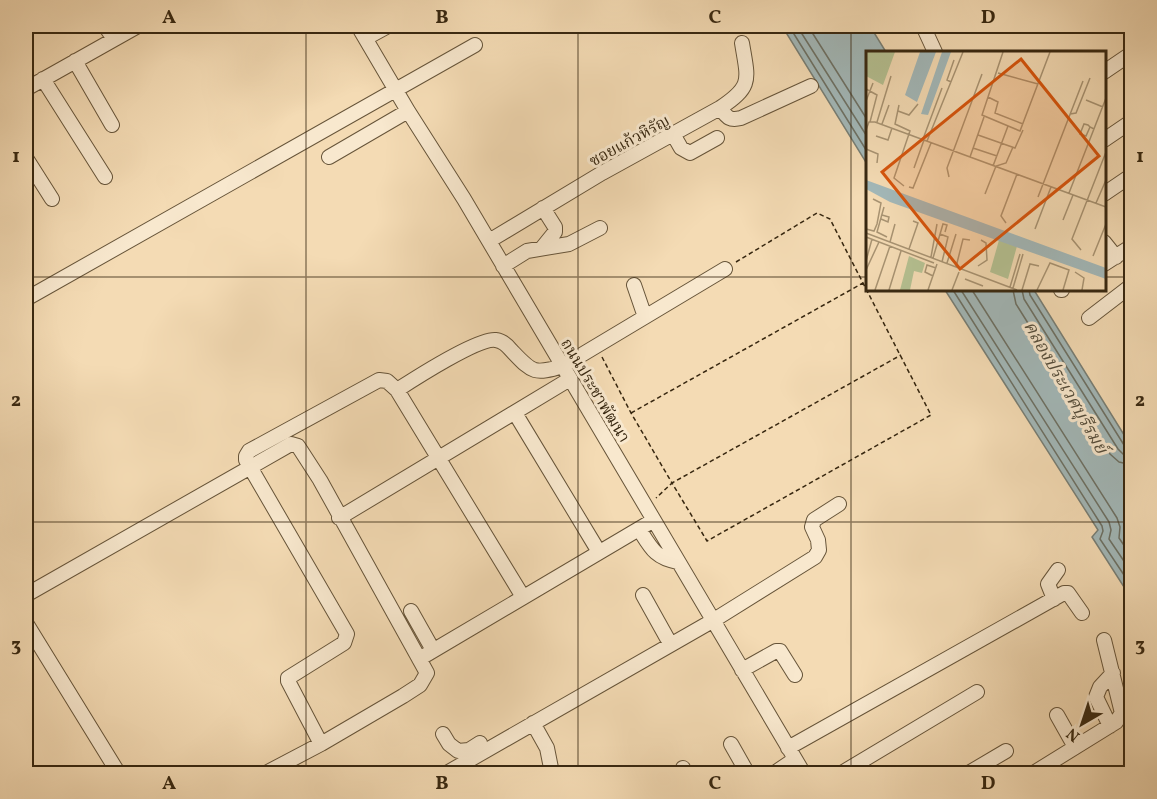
<svg xmlns="http://www.w3.org/2000/svg" width="1157" height="799" font-family="Vollkorn,'Noto Serif Thai',serif">
	<style>
		.water { fill: #a2b8b9; stroke: #777e75; stroke-width: 1.5 }
		.lines { fill: none; stroke-linecap: round; stroke-linejoin: round }
		.shore { stroke: #6c7064; stroke-width: 1.5 }
		.minor-casing { stroke: #665439; stroke-width: 16 }
		.path { stroke: #372710; stroke-width: 1.5; stroke-dasharray: 4.5 3; stroke-linecap: butt }
		.minor { stroke: #f8e8ce; stroke-width: 14 }
		.grid { fill: none; stroke: #372710; stroke-width: 1.5; stroke-opacity: 0.55 }
		.labels { text-anchor: middle; stroke-width: 6; stroke-linejoin: round; paint-order: stroke }
		.street-label { font-size: 16px; fill: #372710; stroke: #f8e8ce }
		.water-label { font-size: 18px; font-style: italic; fill: #524b3a; stroke: #f8e8ce }
		.inset-road { fill: none; stroke: #a89372; stroke-width: 1.5 }
		.view { fill: #d6540c; fill-opacity: 0.15; stroke: #d6540c; stroke-width: 3 }
		.inset-edge { fill: none; stroke: #372710; stroke-width: 3 }
		.neatline { fill: none; stroke: #372710; stroke-width: 2 }
		.grid-label { font-size: 20px; text-anchor: middle; font-weight: bold; fill: #372710 }
	</style>
	<rect width="100%" height="100%" fill="#f4dbb4"/>
	<filter id="stains"><feTurbulence type="fractalNoise" baseFrequency=".00333" numOctaves="4"/><feColorMatrix values="0 0 0 0 .2 0 0 0 0 .09 0 0 0 0 .02 0 0 0 .5 -.17"/></filter>
	<radialGradient id="worn" r=".72"><stop offset=".6" stop-color="#630" stop-opacity="0"/><stop offset="1" stop-color="#630" stop-opacity=".3"/></radialGradient>
	<path class="water" d="M 782,26 L 870,26 L 886,52 L 868,52 L 867,164 Z
		M 945,290 L 1034,290 L 1131,446 L 1131,598 L 1092,537 L 1098,530 Z"/>
	<g class="lines">
		<path class="shore" d="M 789,26 L 868,153
			M 797,26 L 868,138
			M 808,26 L 868,121
			M 953,290 L 1102,526 L 1103,531 L 1100,539 L 1132,587
			M 961,290 L 1109,522 L 1111,530 L 1109,539 L 1132,573
			M 972,290 L 1117,518 L 1120,527 L 1119,538 L 1132,557
			M 1013,290 L 1016,304 L 1110,454 L 1119,462 L 1132,465
			M 1022,290 L 1024,299 L 1118,449 L 1123,454 L 1132,456
			M 1029,290 L 1030,295 L 1124,445 L 1132,448"/>
		<defs>
			<path id="minor" d="M 105,26 L 114,39
				M 358,26 L 408,111 L 464,199 L 804,774
				M 923,26 L 935,52
				M 366,38 L 388,26
				M 75,61 L 112,125
				M 1104,72 L 1132,53
				M 43,79 L 105,177
				M 26,89 L 138,26
				M 720,108 C 727,117 729,121 741,118 L 811,86
				M 673,134 L 681,148 L 690,153 L 717,138
				M 1104,140 L 1132,121
				M 329,157 L 408,111
				M 26,158 L 52,199
				M 1104,194 L 1132,175
				M 489,241 L 602,173 L 720,108 C 753,86 748,80 742,43
				M 1104,242 L 1116,257
				M 542,248 L 555,232 L 555,227 L 543,208
				M 1104,264 L 1132,246
				M 503,266 L 527,251 L 569,244 L 600,228
				M 634,285 L 645,317
				M 1061,290 L 1062,290
				M 26,299 L 475,45
				M 1089,318 L 1132,285
				M 397,390 C 414,379 479,337 496,340 C 503,341 507,345 511,350 C 532,372 533,375 563,366 L 725,269
				M 515,413 L 599,552
				M 339,518 L 570,379
				M 639,529 C 651,548 655,558 678,562
				M 26,595 L 291,444 L 298,446 L 320,480 L 427,673 L 420,685 L 403,696 L 321,744 L 264,774
				M 643,595 L 667,638
				M 1054,599 L 1048,584 L 1058,570
				M 411,611 L 433,650
				M 26,623 L 119,774
				M 419,659 L 654,520
				M 742,670 L 776,651 L 780,651 L 795,675
				M 1057,715 L 1075,747
				M 533,723 L 547,748 L 551,768
				M 1110,726 L 1096,697 L 1100,687 L 1113,673
				M 443,734 L 449,744 L 458,751 L 469,750 L 480,743
				M 321,744 L 288,681 L 288,678 L 344,643 L 347,634 L 246,460 L 246,456 L 249,451 L 379,380 L 387,381 L 397,390 L 523,597
				M 731,744 L 748,774
				M 788,748 L 1064,593 L 1068,593 L 1082,613
				M 683,768 L 686,774
				M 445,774 L 714,620 L 815,557 L 819,550 L 818,540 L 812,527 L 814,520 L 839,504
				M 773,774 L 795,759
				M 840,774 L 977,692
				M 967,774 L 1006,751
				M 1032,774 L 1116,722 L 1122,713 L 1104,640"/>
		</defs>
		<use href="#minor" class="minor-casing"/>
		<path class="path" d="M 736,262 L 817,213 L 830,219 L 931,415 L 707,541 L 672,483 L 901,355
			M 602,357 L 631,413 L 672,483 L 656,498
			M 631,413 L 863,283"/>
		<use href="#minor" class="minor"/>
	</g>
	<path class="grid" d="M 306,26 L 306,774M 578,26 L 578,774M 851,26 L 851,774M 26,277 L 868,277M 1104,277 L 1132,277M 26,522 L 1132,522"/>
	<g class="labels">
		<g class="street-label">
			<text transform="translate(629 140) rotate(-29)" y="6">ซอยแก้วหิรัญ</text>
			<text transform="translate(596 390) rotate(59)" y="6">ถนนประชาพัฒนา</text>
		</g>
		<g class="water-label">
			<text transform="translate(1066 387) rotate(60)" y="6">คลองประเวศบุรีรมย์</text>
		</g>
	</g>
	<g transform="translate(866 51)">
		<rect width="240" height="240" fill="#f4dbb4"/>
		<path d="M 0,1 L 29,1 L 17,34 L 0,25 ZM 133,189 L 151,195 L 142,228 L 124,221 ZM 43,205 L 59,212 L 56,222 L 48,220 L 44,239 L 34,239 Z" fill="#b5c192"/>
		<path d="M 54,1 L 70,1 L 51,51 L 39,44 ZM 76,1 L 85,1 L 62,64 L 55,63 ZM 0,129 L 240,217 L 240,228 L 24,151 L 0,138 Z" fill="#a2b8b9"/>
		<path class="inset-road" d="M 137,1 L 116,64 L 154,80 L 184,1M 132,22 L 172,33M 85,31 L 81,29 L 88,9M 0,38 L 11,44 L 4,71M 122,46 L 132,51 L 129,62 L 157,73M 220,49 L 237,56M 0,50 L 7,32M 33,54 L 29,73 L 44,80 L 28,127 L 38,135M 32,60 L 43,64 L 52,53M 204,63 L 210,62 L 224,27M 11,71 L 25,25M 16,73 L 23,54M 224,76 L 220,85 L 214,83 L 218,73 L 222,74 L 224,76 L 228,78M 0,79 L 3,71 L 9,71 L 240,156M 112,84 L 149,97 L 157,79M 10,85 L 22,89 L 26,77M 57,88 L 76,37M 61,90 L 97,1M 107,97 L 131,105M 0,98 L 12,103 L 11,112M 104,106 L 118,66M 127,115 L 142,75M 48,117 L 58,89M 83,126 L 81,117 L 116,23M 43,136 L 47,137 L 65,92M 203,142 L 240,47M 119,143 L 130,115 L 140,112 L 147,96M 172,146 L 217,30M 230,152 L 240,129M 18,156 L 11,181 L 21,186M 15,168 L 22,171 L 23,166 L 16,164M 197,169 L 207,144M 140,172 L 135,165 L 151,123M 0,178 L 8,180 L 11,173 L 15,152 L 7,148M 169,178 L 185,136M 0,182 L 151,239M 74,183 L 82,186 L 76,211M 0,186 L 68,212M 24,191 L 29,173M 43,198 L 52,172 L 47,170M 215,199 L 206,188 L 240,101M 227,205 L 240,173M 65,206 L 71,173M 67,207 L 77,173 L 81,174 L 79,181M 0,210 L 6,188M 81,212 L 90,183M 112,215 L 121,209 L 120,192 L 115,189M 90,216 L 97,188 L 104,189M 0,219 L 13,191M 209,221 L 218,227 L 216,239M 67,225 L 59,221 L 61,214 L 70,217M 99,228 L 117,235M 144,236 L 154,203M 147,237 L 157,203M 9,239 L 24,195M 23,239 L 35,200M 62,239 L 71,213M 86,239 L 93,221M 156,239 L 164,213 L 173,215M 171,239 L 184,212 L 203,219 L 197,239"/>
		<path class="view" d="M 155,8 L 233,105 L 94,218 L 16,121 Z"/>
		<rect width="240" height="240" class="inset-edge"/>
	</g>
	<rect width="1157" height="799" fill="none" stroke="#f4dbb4" stroke-width="66"/>
	<g transform="translate(1082 724) rotate(219)" stroke="#f8e8ce" stroke-width="4.5" paint-order="stroke">
	<path d="M0-4.5L10 22L0 15L-10 22Z" fill="#372710"/>
	<text y="-9" font-size="16" font-weight="bold" text-anchor="middle" fill="#372710">N</text>
	</g>
	<rect x="33" y="33" width="1091" height="733" class="neatline"/>
	<g class="grid-label">
		<text x="169" y="23">A</text>
		<text x="442" y="23">B</text>
		<text x="715" y="23">C</text>
		<text x="988" y="23">D</text>
		<text x="16" y="162">1</text>
		<text x="1140" y="162">1</text>
		<text x="16" y="406">2</text>
		<text x="1140" y="406">2</text>
		<text x="16" y="651">3</text>
		<text x="1140" y="651">3</text>
		<text x="169" y="789">A</text>
		<text x="442" y="789">B</text>
		<text x="715" y="789">C</text>
		<text x="988" y="789">D</text>
	</g>
	<rect width="100%" height="100%" filter="url(#stains)"/>
	<rect width="100%" height="100%" fill="url(#worn)"/>
</svg>
